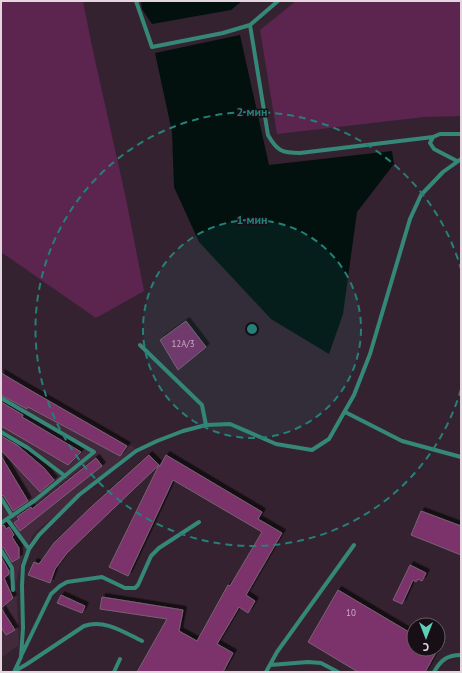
<svg xmlns="http://www.w3.org/2000/svg" width="462" height="673" font-family="'PT Sans',sans-serif">
	<style>
		.built { fill: #42293b }
		.green { fill: #5c254f }
		.water { fill: #02110e }
		.building { fill: #7c326b; stroke: #786272; filter: url(#shadow) }
		.lines { fill: none; stroke-linecap: round; stroke-linejoin: round }
		.service { stroke: #358778; stroke-width: 4 }
		.ring { fill: none; stroke: #248079; stroke-width: 2; stroke-dasharray: 7 5 }
		.labels { text-anchor: middle; stroke-width: 3; stroke-linejoin: round; paint-order: stroke }
		.number-label { font-size: 9px; fill: #c9adc2 }
		.centre { fill: #248079; stroke: #170f15; stroke-width: 2 }
		.ring-label { font-size: 12px; text-anchor: middle; font-weight: bold; fill: #248079; stroke: #170f15; stroke-width: 3; stroke-linejoin: round; paint-order: stroke }
	</style>
	<defs>
		<filter id="shadow"><feDropShadow dx="3.5" dy="-3.5" stdDeviation="0" flood-color="#0009"/></filter>
	</defs>
	<rect width="100%" height="100%" fill="#352230"/>
	<path class="built" d="M 1,369 L 135,448 L 34,533 L 22,559 L 16,582 L 19,645 L 1,658 Z"/>
	<path class="green" d="M 1,1 L 83,1 L 91,42 L 126,199 L 144,291 L 96,318 L 1,252 Z
		M 296,1 L 461,1 L 461,116 L 424,117 L 277,134 L 260,30 Z"/>
	<path class="water" d="M 141,1 L 242,1 L 231,10 L 152,24 L 142,9 Z
		M 240,35 L 269,165 L 392,151 L 394,164 L 357,212 L 343,314 L 329,354 L 271,319 L 199,242 L 174,187 L 172,132 L 155,53 Z"/>
	<path class="building" d="M 186,321 L 206,347 L 178,370 L 160,340 Z
		M 1,373 L 28,389 L 127,446 L 120,456 L 28,407 L 27,409 L 1,395 Z
		M 1,402 L 23,415 L 22,417 L 81,452 L 68,465 L 1,426 Z
		M 1,436 L 17,445 L 44,468 L 54,480 L 40,492 L 1,450 Z
		M 149,455 L 159,465 L 67,553 L 55,569 L 50,583 L 28,575 L 34,562 L 39,564 L 54,543 L 90,508 Z
		M 166,455 L 262,512 L 258,519 L 282,533 L 246,595 L 255,601 L 248,613 L 239,607 L 217,644 L 233,653 L 223,672 L 137,672 L 167,619 L 100,609 L 102,597 L 183,610 L 179,631 L 197,641 L 228,585 L 230,586 L 262,532 L 173,480 L 128,576 L 109,567 L 159,465 L 160,466 Z
		M 1,456 L 28,501 L 13,511 L 4,496 L 1,495 Z
		M 96,458 L 102,466 L 20,531 L 14,523 L 19,519 L 17,517 L 31,507 L 32,509 Z
		M 421,511 L 461,526 L 461,555 L 411,535 Z
		M 4,525 L 6,529 L 9,527 L 14,535 L 12,537 L 19,548 L 19,558 L 12,562 L 4,548 L 1,547 L 1,526 Z
		M 1,557 L 9,571 L 9,574 L 4,578 L 13,598 L 1,608 L 15,630 L 6,635 L 1,627 Z
		M 410,565 L 426,573 L 422,581 L 418,579 L 416,582 L 413,580 L 402,604 L 393,600 Z
		M 338,590 L 414,635 L 414,649 L 438,649 L 425,672 L 358,672 L 308,642 Z
		M 61,595 L 85,606 L 82,613 L 57,603 Z"/>
	<g class="lines">
		<path class="service" d="M 136,1 L 152,47 L 223,33 L 250,25 L 278,1
			M 250,25 L 268,135 C 277,151 282,153 300,153 L 433,137
			M 457,161 L 434,149 L 430,143 L 433,137 L 440,134 L 461,134
			M 140,345 L 202,405 L 206,425
			M 1,398 L 94,452 L 34,501 L 1,523
			M 345,412 L 402,441 L 461,457
			M 1,432 L 28,448 L 65,476
			M 1,498 L 12,516
			M 7,519 L 29,549
			M 1,550 L 12,568 L 13,590
			M 22,654 L 51,594 L 60,586 L 67,582 L 102,577 L 125,588 L 135,588 L 138,585 L 151,556 L 159,548 L 199,522
			M 270,665 L 308,662 L 321,663 L 338,672
			M 15,671 L 27,664 L 84,626 C 105,619 123,632 142,641
			M 14,672 L 21,657 L 23,628 L 22,586 L 23,566 L 29,549 L 39,535 L 79,495 L 136,451 L 157,441 L 183,431 L 206,425 L 230,424 L 276,444 L 312,450 L 329,439 L 354,395 L 370,354 L 410,219 L 421,195 L 443,172 L 461,159
			M 114,672 L 120,659
			M 266,672 L 277,652 L 354,545
			M 434,672 C 441,660 447,655 461,655"/>
	</g>
	<circle cx="252" cy="329" r="109" fill="#248079" fill-opacity=".12"/>
	<g class="ring">
		<circle cx="252" cy="329" r="109"/>
		<path d="M461 389A217 217 0 1 1 461 269"/>
	</g>
	<g class="labels">
		<g class="number-label">
			<text x="183" y="347">12А/3</text>
			<text x="351" y="616">10</text>
		</g>
	</g>
	<circle cx="252" cy="329" r="6" class="centre"/>
	<g class="ring-label">
		<text x="252" y="116">2 мин</text>
		<text x="252" y="224">1 мин</text>
	</g>
	<rect width="462" height="673" fill="none" stroke="#e3d6df" stroke-width="4"/>
	<g transform="translate(426 637) rotate(180)"><circle r="19" fill="#170f15" stroke="#695f66"/>
	<path d="M0-3L7 15L0 10L-7 15Z" fill="#5eceb8"/>
	<text y="-6" font-size="11" font-weight="bold" text-anchor="middle" fill="#e3d6df">С</text>
	</g>
</svg>
